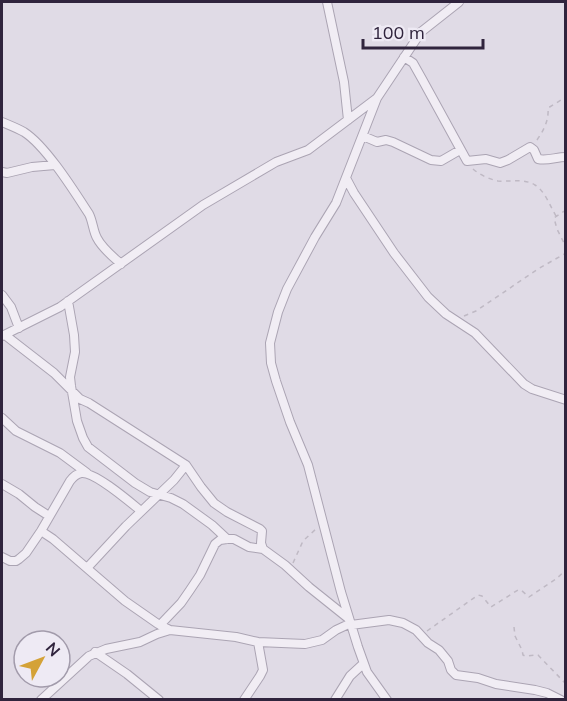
<svg xmlns="http://www.w3.org/2000/svg" width="567" height="701" font-family="Mulish,sans-serif">
	<style>
		.lines { fill: none; stroke-linecap: round; stroke-linejoin: round }
		.minor-casing { stroke: #aba4b3; stroke-width: 10 }
		.path { stroke: #bfb9c4; stroke-width: 1.5; stroke-dasharray: 4.5 4.5; stroke-linecap: butt }
		.minor { stroke: #f1edf4; stroke-width: 8 }
	</style>
	<rect width="100%" height="100%" fill="#e0dbe6"/>
	<g class="lines">
		<defs>
			<path id="minor" d="M 327,2 L 344,82 L 348,120
				M 404,57 L 413,63 L 422,79 L 467,161 L 486,159 L 500,163 L 508,160 L 530,147 L 534,150 L 538,159 C 548,161 556,157 566,157
				M 2,122 C 9,125 17,128 24,132 C 46,146 74,191 89,214 C 93,222 93,231 97,238 C 102,248 112,256 121,264
				M 363,136 L 377,142 L 386,140 L 393,142 L 431,160 L 441,161 L 460,150
				M 2,172 L 7,173 L 32,167 L 55,165
				M 346,178 L 354,193 L 394,253 L 428,297 L 446,314 L 475,333 L 524,384 L 532,389 L 566,400
				M 2,295 L 11,307 L 19,328
				M 68,301 L 74,335 L 75,352 L 70,377 L 71,386 L 77,421 L 83,438 L 88,447 L 135,483 L 150,492 L 171,498 L 183,504 L 212,525 L 227,539
				M 5,335 L 54,373 L 80,399 L 89,403 L 186,465 L 201,487 L 214,503 L 227,512 L 260,529 L 262,531 L 261,543 L 263,549 L 285,565 L 309,587 L 349,619
				M 2,336 L 60,307 L 203,205 L 276,162 L 308,150 L 377,98
				M 2,418 L 16,431 L 60,453 L 87,473
				M 2,484 L 19,494 L 35,507 L 49,516
				M 41,531 L 53,539 L 125,601 L 158,624 L 170,630 L 236,637 L 258,642 L 305,644 L 322,640 L 336,630 L 351,623
				M 2,557 L 10,561 L 16,561 L 19,559 L 26,553 L 41,531 L 70,481 C 73,477 76,474 81,473 C 94,471 130,502 141,511
				M 87,568 L 126,526 L 174,480 L 186,465
				M 160,625 L 181,603 L 190,590 L 200,575 L 215,544 L 220,540 L 227,539 L 234,539 L 249,547 L 263,549
				M 351,625 L 389,620 L 403,623 L 416,630 L 428,643 L 439,650 L 448,661 L 451,670 L 456,675 L 478,678 L 496,684 L 535,690 L 547,693 L 561,700
				M 95,652 L 127,674 L 159,700
				M 41,700 L 89,656 L 106,649 L 140,642 L 157,634 L 170,630
				M 244,700 L 260,676 L 263,670 L 258,642
				M 335,700 L 350,676 L 363,664
				M 387,700 L 367,672 L 358,647 L 341,592 L 308,465 L 290,422 L 276,381 L 271,363 L 270,343 L 278,312 L 287,289 L 315,237 L 336,203 L 377,98 L 421,32 L 459,2"/>
		</defs>
		<use href="#minor" class="minor-casing"/>
		<path class="path" d="M 537,140 C 544,130 549,120 548,108 L 566,97
			M 473,169 C 480,175 489,179 498,181 C 510,182 524,178 535,185 C 545,191 550,206 556,216
			M 566,210 L 554,218 L 557,229 L 566,247
			M 464,316 L 476,311 L 538,269 L 566,253
			M 293,563 L 303,541 L 317,528
			M 514,627 L 515,636 L 522,650 L 523,655 L 525,656 L 538,655 L 565,683
			M 427,631 L 478,595 L 482,596 L 491,607 L 518,590 L 521,590 L 529,597 L 556,579 L 566,570"/>
		<use href="#minor" class="minor"/>
	</g>
	<rect width="567" height="701" fill="none" stroke="#30243d" stroke-width="6"/>
	<g transform="translate(42 659) rotate(49)"><circle r="28" fill="#eeeaf4" stroke="#a29bab" stroke-width="1.5"/>
	<path d="M0-4.5L10 22L0 15L-10 22Z" fill="#d4a237"/>
	<text y="-9" font-size="16" font-weight="bold" text-anchor="middle" fill="#30243d">N</text>
	</g>
	<path d="M363 39v9h120v-9" fill="none" stroke="#30243d" stroke-width="3"/>
	<text x="372" y="39" font-size="18" fill="#30243d" stroke="#eeeaf4" stroke-width="4.5" paint-order="stroke">100 m</text>
</svg>
